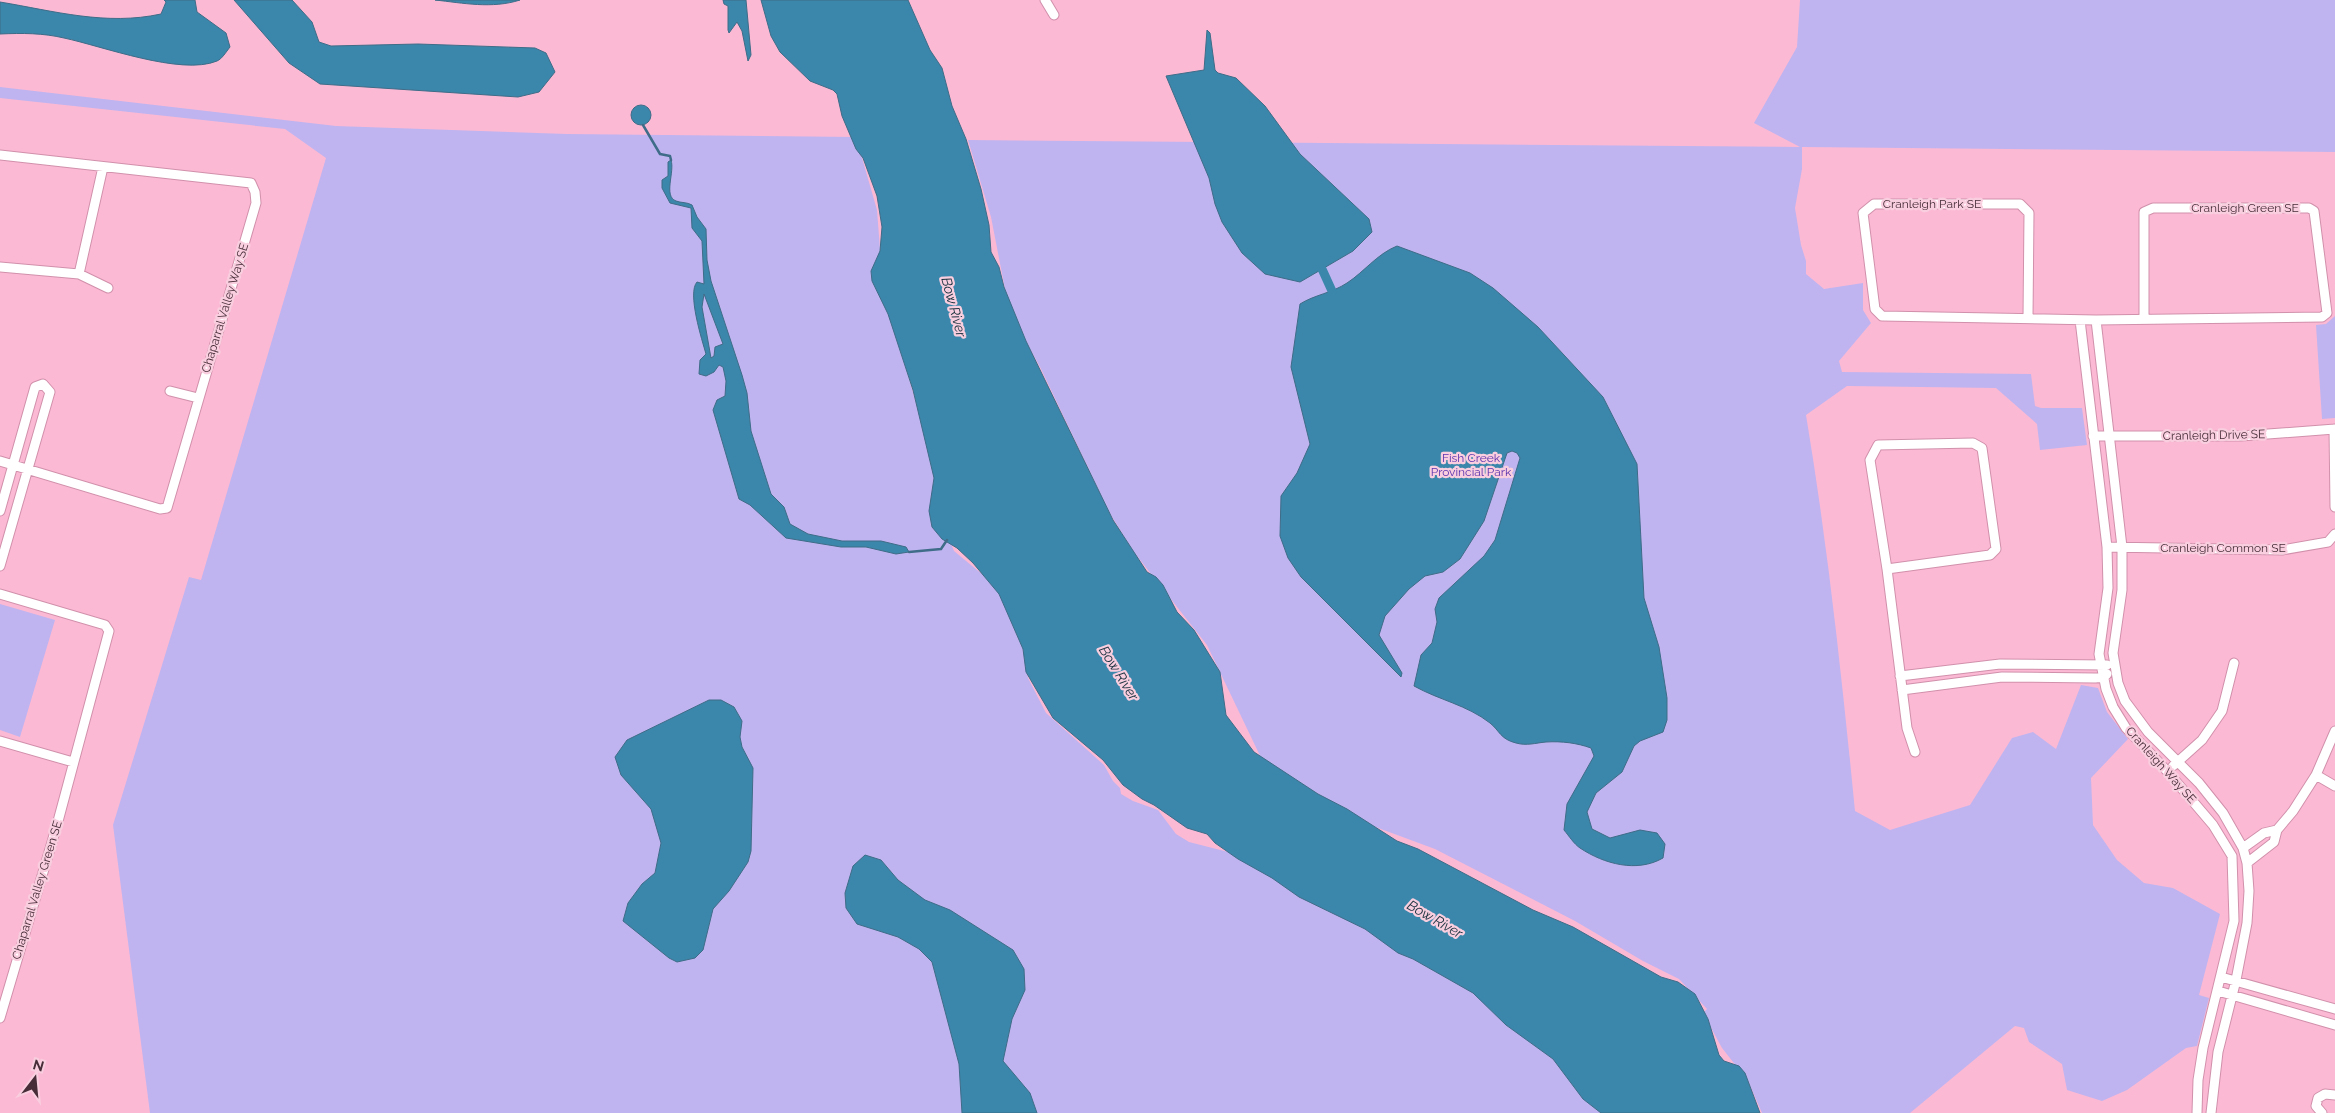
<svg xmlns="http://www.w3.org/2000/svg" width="2335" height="1113" font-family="Raleway,sans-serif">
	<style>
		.green { fill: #bfb4f0 }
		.water { fill: #3b87ab; stroke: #3f6c88; fill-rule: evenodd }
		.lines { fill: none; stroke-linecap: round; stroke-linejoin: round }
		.stream { stroke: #3f6c88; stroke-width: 2.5 }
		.canal { stroke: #3b87ab; stroke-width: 9 }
		.street-casing { stroke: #d190ab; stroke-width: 11 }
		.street { stroke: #fff; stroke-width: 9 }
		.labels { text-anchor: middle; stroke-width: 4.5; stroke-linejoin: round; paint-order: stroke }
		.street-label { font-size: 12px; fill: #472d38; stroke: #f9cfdf }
		.park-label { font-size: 12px; fill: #5b31ad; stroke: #f9cfdf }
		.water-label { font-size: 14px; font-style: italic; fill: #1a313e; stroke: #f9cfdf }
	</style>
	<rect width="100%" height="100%" fill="#fcb9d4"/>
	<path class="green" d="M 1800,0 L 2335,0 L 2335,152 L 1802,147 L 1802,169 L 1795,208 L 1801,245 L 1806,261 L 1806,274 L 1824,289 L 1863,283 L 1863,310 L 1871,323 L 1839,361 L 1842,372 L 2031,374 L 2035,406 L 2041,408 L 2082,408 L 2087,445 L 2040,450 L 2037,424 L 1996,388 L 1847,386 L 1806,415 C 1828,547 1842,679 1855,811 L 1890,830 L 1970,805 L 2012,738 L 2033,732 L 2056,749 L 2081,685 L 2098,688 L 2107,712 L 2128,739 L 2091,778 L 2093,825 L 2117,860 L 2144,883 L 2173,888 L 2220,914 L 2199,995 L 2209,998 L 2197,1046 L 2186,1048 L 2127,1090 L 2102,1101 L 2067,1090 L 2062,1064 L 2029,1042 L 2024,1028 L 2015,1026 L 1910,1113 L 1762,1113 L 1748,1081 L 1722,1048 L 1703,1013 L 1707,1009 L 1679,979 L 1643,961 L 1575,921 L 1435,849 L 1324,808 L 1263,762 L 1207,645 L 1133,551 L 1109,512 L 1041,369 L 1018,327 L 1005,289 L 991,217 L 968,140 L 1800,147 L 1754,123 L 1797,47 Z
		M 0,87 L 336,126 L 567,134 L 856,137 L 877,210 L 883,288 L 935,469 L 943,524 L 954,551 L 994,584 L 1019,624 L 1028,678 L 1046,713 L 1104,765 L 1113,781 L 1120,788 L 1121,794 L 1133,801 L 1158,810 L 1176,834 L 1189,842 L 1236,854 L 1465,982 L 1632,1113 L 150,1113 L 113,825 L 189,577 L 201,580 L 326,158 L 285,129 L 0,98 Z
		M 2335,316 L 2335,418 L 2322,419 L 2316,325 L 2326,324 Z
		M 0,604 L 55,620 L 20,737 L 0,730 Z"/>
	<path class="water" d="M 164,0 L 195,0 L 197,12 L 226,33 L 230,47 C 226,52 222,59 217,61 C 181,76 102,46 64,38 C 43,33 22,33 0,34 L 0,2 C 54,11 106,26 161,14 L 166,2 Z
		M 234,0 L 292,0 L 312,22 L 319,42 L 331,46 L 418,44 L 535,48 L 546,53 L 555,72 L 539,92 L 518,97 L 320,84 L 289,63 Z
		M 435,0 L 520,0 C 492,9 463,3 435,0 Z
		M 723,0 L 746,0 L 751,55 L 748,61 L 742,31 L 737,22 L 729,33 L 728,30 L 728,6 L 724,4 Z
		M 761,0 L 908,0 L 930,50 L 942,68 L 952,106 L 966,139 L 981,189 L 989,225 L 991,252 L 999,267 L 1004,287 L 1026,341 L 1113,520 L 1147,572 L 1156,577 L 1163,585 L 1177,612 L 1194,630 L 1220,672 L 1226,715 L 1254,752 L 1318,794 L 1347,809 L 1397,841 L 1418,849 L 1533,910 L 1573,927 L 1661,977 L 1678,982 L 1695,994 L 1708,1019 L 1719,1055 L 1724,1061 L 1739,1066 L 1745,1073 L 1760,1113 L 1601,1113 L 1583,1099 L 1553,1059 L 1506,1025 L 1473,993 L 1413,959 L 1398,953 L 1365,929 L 1299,897 L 1272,878 L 1238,859 L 1215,843 L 1207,834 L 1187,828 L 1154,805 L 1142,799 L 1123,785 L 1103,760 L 1053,718 L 1026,672 L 1023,649 L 999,594 L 973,563 L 957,548 L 942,539 L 932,527 L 929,511 L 934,478 L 913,390 L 888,314 L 872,281 L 871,271 L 880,251 L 882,227 L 877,196 L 863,158 L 856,149 L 842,116 L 837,94 L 833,90 L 810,81 L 780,52 L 771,36 Z
		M 1207,30 L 1210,33 L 1215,70 L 1218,73 L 1236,78 L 1265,106 L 1300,154 L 1369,219 L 1372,232 L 1353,251 L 1300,282 L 1265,274 L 1242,253 L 1222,222 L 1215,204 L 1209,178 L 1166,76 L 1204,70 Z
		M631 115a10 10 0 1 1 20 0a10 10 0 1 1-20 0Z
		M 671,160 C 675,172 663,196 676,201 C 681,203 687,202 692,205 L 697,217 L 706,229 L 707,260 L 711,281 L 742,375 L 747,393 L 751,431 L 771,494 L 784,507 L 790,524 L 808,534 L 842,541 L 881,541 L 906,547 L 909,552 L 896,554 L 866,547 L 841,547 L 786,538 L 750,505 L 739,499 L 713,410 L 717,400 L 725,396 L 726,381 L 723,367 L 719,365 L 714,372 L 706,376 L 699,374 L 700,360 L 706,354 C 702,340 687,293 697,282 L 704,284 L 702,241 L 692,228 L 691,208 L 670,203 L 662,188 L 662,180 L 668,176 L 668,162 ZM 704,294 L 723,344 L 715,347 L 714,356 L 711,358 L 702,307 Z
		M 1397,246 L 1470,273 L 1493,288 L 1538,327 L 1603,397 L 1637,464 L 1644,598 L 1659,647 L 1667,698 L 1667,720 L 1663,732 L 1640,741 L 1634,746 L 1622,772 L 1596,793 L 1587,812 L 1592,829 L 1610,838 L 1640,830 L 1657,833 L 1665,844 L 1663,858 C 1637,873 1604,864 1580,848 C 1574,844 1569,836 1564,830 L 1567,804 L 1594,756 L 1591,748 C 1577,743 1562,741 1546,742 C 1535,743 1527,746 1516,743 C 1500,739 1500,731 1490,723 C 1467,705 1439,700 1414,686 L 1421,655 L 1432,643 L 1437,622 L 1435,609 L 1439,598 L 1484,556 L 1495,540 L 1520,458 L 1517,453 L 1512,451 L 1507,453 L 1484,521 L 1460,559 L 1443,572 L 1425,576 L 1409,589 L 1385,616 L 1379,635 L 1402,673 L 1401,677 L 1301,577 L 1288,558 L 1280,536 L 1281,496 L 1297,473 L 1310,444 L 1291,367 L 1300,304 C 1314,295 1332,293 1347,283 C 1364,272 1377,254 1397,246 Z
		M 709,700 L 721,700 L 734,707 L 742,721 L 740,737 L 742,747 L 753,768 L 751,851 L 748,862 L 729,891 L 713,909 L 703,950 L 695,958 L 677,962 L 669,958 L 623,921 L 628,903 L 642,884 L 655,873 L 661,843 L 651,809 L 621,775 L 615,757 L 627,740 Z
		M 865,855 L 881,860 L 898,880 L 925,900 L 950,910 L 1013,950 L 1024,969 L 1025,990 L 1012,1019 L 1003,1061 L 1030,1093 L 1037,1113 L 962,1113 L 959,1064 L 932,962 L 919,949 L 898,937 L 857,924 L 846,908 L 845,893 L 853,866 Z"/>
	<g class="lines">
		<path class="stream" d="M 643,125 L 660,154 L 670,156 L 671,160
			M 909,552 L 941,549 L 947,540"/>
		<path class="canal" d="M 1322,269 L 1332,291"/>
		<defs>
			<path id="street" d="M 1045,0 L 1054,15
				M 0,155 L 251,183 L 255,192 L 256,203 L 167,508 L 160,509 L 0,461
				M 0,267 L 79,274 L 103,167
				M 79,274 L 108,288
				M 2028,317 L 2029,213 L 2020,204 L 1874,204 L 1863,213 L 1875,309 L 1882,316 L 2096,320 L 2322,317 L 2327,313 L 2314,211 L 2309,208 L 2153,208 L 2144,212 L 2144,318
				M 2080,320 L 2107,547 L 2108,588 L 2099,654 L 2106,689 L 2113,707 L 2126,728 L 2167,771 L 2213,825 L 2232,856 L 2234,921 L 2203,1048 L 2198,1080 L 2197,1113
				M 2096,320 L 2122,547 L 2122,590 L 2113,653 L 2118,683 L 2125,701 L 2148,732 L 2199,783 L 2223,813 L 2243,848 L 2247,863 L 2249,891 L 2247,923 L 2236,980 L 2218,1052 L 2211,1113
				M 170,391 L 198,398
				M 2334,429 L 2335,507
				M 2093,436 L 2241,436 L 2335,429
				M 0,511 L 35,387 L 43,384 L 50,392 L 0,566
				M 2107,547 L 2282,550 L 2328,542 L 2335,534
				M 1887,569 L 1990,555 L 1996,549 L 1982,448 L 1973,443 L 1878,445 L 1870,460 L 1887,569 L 1907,728 L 1915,752
				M 0,594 L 105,625 L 109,631 L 57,825 L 0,1018
				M 1900,676 L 2000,664 L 2107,665
				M 1902,690 L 2002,677 L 2095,678 L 2104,677 L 2107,674
				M 0,741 L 73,762
				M 2173,766 L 2202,740 L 2222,711 L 2234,663
				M 2316,775 L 2335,786
				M 2243,848 L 2264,833 L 2277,830
				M 2247,863 L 2274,842 L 2277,830 L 2293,811 L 2316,775 L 2335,731
				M 2221,977 L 2335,1009
				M 2218,991 L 2335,1025
				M 2322,1113 L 2316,1106 L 2318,1098 L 2325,1094 L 2335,1095"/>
		</defs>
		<use href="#street" class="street-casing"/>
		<use href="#street" class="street"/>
	</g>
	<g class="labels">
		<g class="street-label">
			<text x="1932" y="208">Cranleigh Park SE</text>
			<text x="2245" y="212">Cranleigh Green SE</text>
			<text transform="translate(225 308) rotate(-73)" y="4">Chaparral Valley Way SE</text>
			<text transform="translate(2214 435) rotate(-1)" y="4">Cranleigh Drive SE</text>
			<text x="2223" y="552">Cranleigh Common SE</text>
			<text transform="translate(2161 765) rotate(48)" y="4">Cranleigh Way SE</text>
			<text transform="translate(37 890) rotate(-73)" y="4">Chaparral Valley Green SE</text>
		</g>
		<g class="park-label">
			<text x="1471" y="462">Fish Creek<tspan x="1471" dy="14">Provincial Park</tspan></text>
		</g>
		<g class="water-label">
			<text transform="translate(954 307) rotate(75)" y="5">Bow River</text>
			<text transform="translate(1119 673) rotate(58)" y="5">Bow River</text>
			<text transform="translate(1435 919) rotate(30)" y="5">Bow River</text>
		</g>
	</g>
	<g transform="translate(35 1078) rotate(16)" stroke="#f9cfdf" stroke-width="4" paint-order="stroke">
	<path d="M0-4L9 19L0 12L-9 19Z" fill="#472d38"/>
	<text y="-8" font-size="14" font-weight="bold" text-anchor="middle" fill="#472d38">N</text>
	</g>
</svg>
